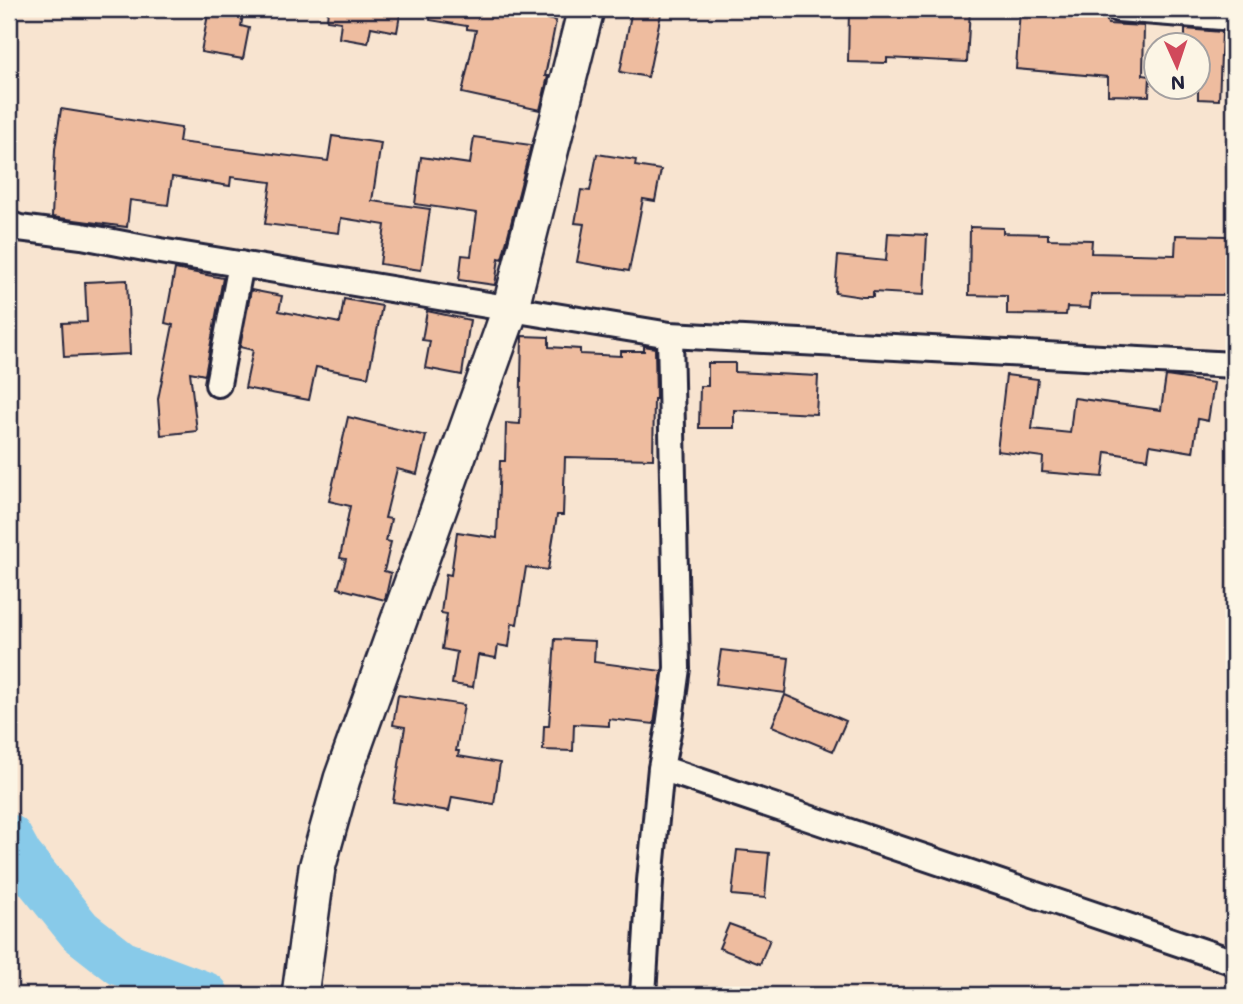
<svg xmlns="http://www.w3.org/2000/svg" width="1243" height="1004" font-family="Mali,sans-serif">
	<style>
		.lines { fill: none; stroke-linecap: round; stroke-linejoin: round }
		.river { stroke: #88cae9; stroke-width: 46 }
		.building { fill: #eebc9f; stroke: #22223b; stroke-width: 2 }
		.street-casing { stroke: #22223b; stroke-width: 30 }
		.secondary-casing { stroke: #22223b; stroke-width: 40 }
		.street { stroke: #fcf5e5; stroke-width: 24 }
		.secondary { stroke: #fcf5e5; stroke-width: 35 }
	</style>
	<rect width="100%" height="100%" fill="#f8e4d0"/>
	<filter id="ink" filterUnits="userSpaceOnUse"><feTurbulence type="fractalNoise" baseFrequency=".0143" numOctaves="2"/><feDisplacementMap in="SourceGraphic" scale="14" xChannelSelector="R" yChannelSelector="G"/><feConvolveMatrix kernelMatrix="1 2 1 2 8 2 1 2 1" color-interpolation-filters="sRGB"/></filter>
	<g filter="url(#ink)">
		<g class="lines">
			<path class="river" d="M 9,837 L 20,857 L 80,931 L 121,963 L 206,995"/>
		</g>
		<path class="building" d="M 209,9 L 244,9 L 241,26 L 249,28 L 243,59 L 201,52 Z
			M 328,9 L 401,9 L 397,32 L 371,27 L 368,43 L 339,38 L 341,22 L 327,20 Z
			M 431,9 L 545,9 L 543,18 L 556,21 L 545,76 L 548,76 L 540,110 L 462,93 L 476,30 L 467,29 L 467,26 L 430,20 Z
			M 632,9 L 662,9 L 648,77 L 620,72 Z
			M 849,9 L 970,9 L 967,62 L 887,58 L 887,63 L 848,62 Z
			M 1020,9 L 1056,9 L 1104,13 L 1108,24 L 1144,26 L 1143,75 L 1150,76 L 1149,96 L 1108,95 L 1108,77 L 1016,69 Z
			M 1185,29 L 1222,32 L 1219,100 L 1198,99 L 1198,46 L 1185,46 Z
			M 61,109 L 181,128 L 179,142 L 328,161 L 332,136 L 381,143 L 372,201 L 430,209 L 421,270 L 380,264 L 385,225 L 341,218 L 339,233 L 265,224 L 271,182 L 231,177 L 230,186 L 172,177 L 168,205 L 130,200 L 127,227 L 52,217 L 55,149 Z
			M 474,137 L 531,145 L 502,259 L 499,258 L 495,285 L 459,280 L 462,255 L 471,256 L 477,213 L 415,204 L 421,157 L 470,164 Z
			M 597,154 L 636,160 L 635,166 L 661,170 L 655,201 L 643,199 L 629,271 L 577,262 L 584,224 L 575,223 L 581,190 L 590,191 Z
			M 970,227 L 1003,228 L 1003,233 L 1048,234 L 1048,239 L 1092,240 L 1091,253 L 1175,255 L 1176,235 L 1227,236 L 1226,262 L 1234,262 L 1234,295 L 1091,294 L 1090,308 L 1067,307 L 1066,315 L 1007,314 L 1007,296 L 969,295 Z
			M 888,233 L 927,235 L 924,295 L 873,292 L 873,297 L 862,297 L 835,293 L 838,256 L 886,261 Z
			M 175,269 L 223,278 L 205,375 L 190,372 L 197,431 L 161,435 L 158,399 L 173,325 L 165,323 Z
			M 127,280 L 130,354 L 64,357 L 62,323 L 87,322 L 85,282 Z
			M 251,290 L 282,296 L 279,311 L 340,323 L 344,299 L 382,306 L 368,377 L 316,367 L 309,400 L 245,388 L 253,350 L 240,347 Z
			M 427,311 L 470,320 L 462,375 L 425,368 L 430,341 L 422,340 Z
			M 522,336 L 549,337 L 549,347 L 580,349 L 580,354 L 621,356 L 621,351 L 644,351 L 644,346 L 655,348 L 656,399 L 654,399 L 653,459 L 565,457 L 563,515 L 557,515 L 548,570 L 526,567 L 517,624 L 512,623 L 509,647 L 498,645 L 496,658 L 478,655 L 473,687 L 452,684 L 457,652 L 442,649 L 447,614 L 441,613 L 446,574 L 451,575 L 457,532 L 497,538 L 500,461 L 505,461 L 506,423 L 520,424 Z
			M 708,363 L 735,363 L 735,372 L 818,376 L 816,414 L 734,410 L 734,428 L 699,428 L 700,386 L 708,386 Z
			M 1006,375 L 1038,379 L 1032,429 L 1070,433 L 1074,398 L 1161,410 L 1166,376 L 1214,383 L 1208,421 L 1198,419 L 1193,452 L 1150,445 L 1148,459 L 1106,452 L 1103,477 L 1042,472 L 1043,457 L 997,451 Z
			M 348,417 L 426,436 L 417,474 L 397,469 L 385,518 L 391,519 L 386,541 L 391,542 L 384,571 L 391,573 L 385,600 L 338,588 L 346,559 L 340,558 L 350,506 L 329,501 Z
			M 555,639 L 595,641 L 594,662 L 662,671 L 654,724 L 609,719 L 609,726 L 574,724 L 573,751 L 543,750 L 544,726 L 549,726 Z
			M 721,650 L 789,658 L 785,693 L 716,684 Z
			M 398,695 L 464,705 L 456,751 L 459,751 L 458,756 L 500,763 L 494,804 L 452,797 L 449,811 L 393,802 L 405,727 L 393,725 Z
			M 785,695 L 846,721 L 833,751 L 772,726 Z
			M 737,850 L 769,853 L 765,898 L 732,895 Z
			M 729,924 L 770,939 L 760,964 L 719,948 Z"/>
		<g class="lines">
			<defs>
				<path id="street" d="M 1118,9 L 1234,18
					M 9,224 L 19,228 L 82,236 L 160,251 L 670,335 L 1234,365
					M 218,384 L 241,264
					M 661,768 L 1234,962
					M 643,995 L 650,881 L 661,768 L 669,727 L 677,668 L 670,335"/>
				<path id="secondary" d="M 300,995 L 317,868 L 342,779 L 510,310 L 586,9"/>
			</defs>
			<use href="#street" class="street-casing"/>
			<use href="#secondary" class="secondary-casing"/>
			<use href="#street" class="street"/>
			<use href="#secondary" class="secondary"/>
		</g>
	</g>
	<rect width="1243" height="1004" fill="none" stroke="#fcf5e5" stroke-width="35"/>
	<rect x="18" y="18" width="1208" height="969" fill="none" stroke="#22223b" stroke-width="2.5" filter="url(#ink)"/>
	<g transform="translate(1177 66) rotate(177)"><circle r="33" fill="#fcf5e5" stroke="#a5a1a1" stroke-width="2"/>
	<path d="M0-5L12 26L0 18L-12 26Z" fill="#d1495b"/>
	<text y="-10" font-size="19" font-weight="bold" text-anchor="middle" fill="#22223b">N</text>
	</g>
</svg>
